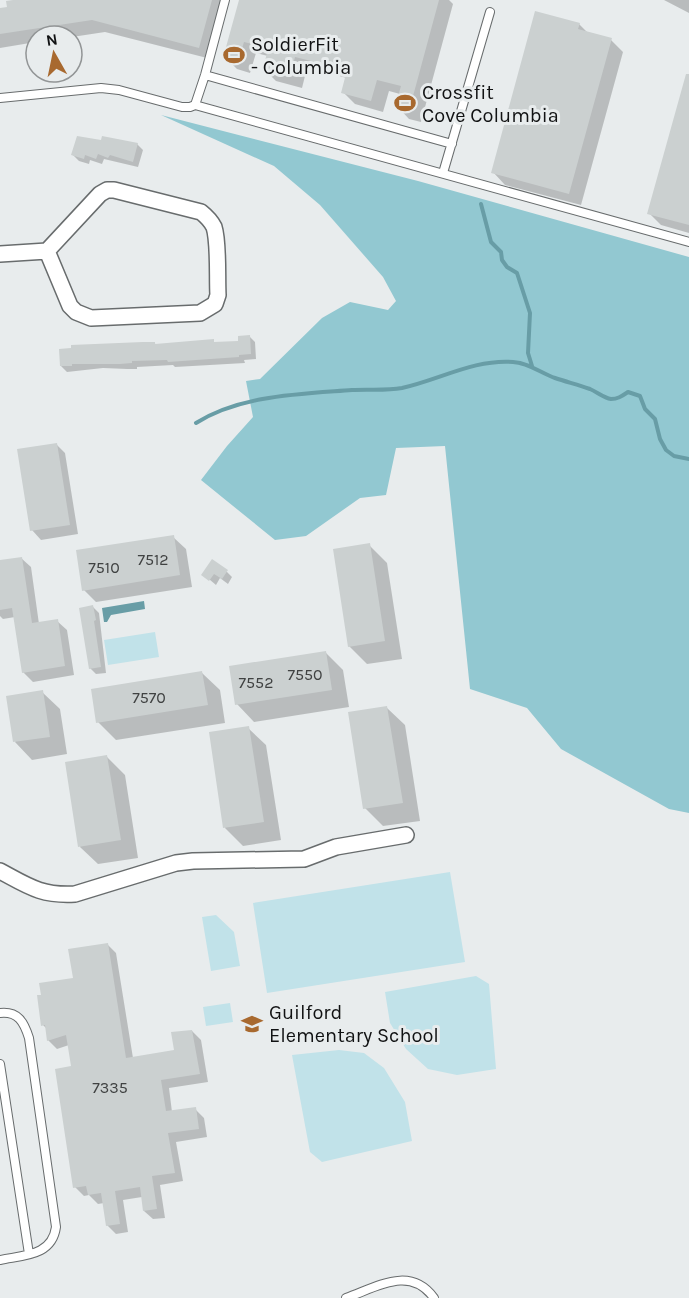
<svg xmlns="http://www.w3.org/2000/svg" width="689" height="1298" font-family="Karla,sans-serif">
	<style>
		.green { fill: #c1e2e9 }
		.forest { fill: #92c8d1 }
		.water { fill: #689da6 }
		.shadow { fill: #0003 }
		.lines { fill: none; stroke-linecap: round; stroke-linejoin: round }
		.stream { stroke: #689da6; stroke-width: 4 }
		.building { fill: #cbd0d0 }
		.lane-casing { stroke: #686c6d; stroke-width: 10 }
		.street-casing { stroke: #686c6d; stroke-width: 18 }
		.lane { stroke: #fff; stroke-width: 8 }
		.street { stroke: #fff; stroke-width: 15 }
		.labels { text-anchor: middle; stroke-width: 6; stroke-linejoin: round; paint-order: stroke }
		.number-label { font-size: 16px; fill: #404242 }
		.poi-label { font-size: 20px; fill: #111213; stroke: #e8eced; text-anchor: start }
	</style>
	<rect width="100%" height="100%" fill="#e8eced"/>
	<path class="green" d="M 155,632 L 159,657 L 108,665 L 104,640 Z
		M 450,872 L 465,962 L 267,993 L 253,903 Z
		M 216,915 L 234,932 L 240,966 L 211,971 L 202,917 Z
		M 476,976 L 489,984 L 496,1069 L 457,1075 L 428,1069 L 406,1049 L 390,1023 L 385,992 Z
		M 230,1003 L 233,1022 L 206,1026 L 203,1007 Z
		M 339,1050 L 364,1053 L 384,1068 L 405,1102 L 412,1141 L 322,1162 L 310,1152 L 292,1055 Z"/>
	<path class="forest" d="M 161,115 L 418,181 L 689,257 L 689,813 L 669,809 L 561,749 L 527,708 L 470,689 L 445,446 L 396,448 L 386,495 L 360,498 L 306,536 L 275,540 L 201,480 L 227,446 L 253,417 L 246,381 L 260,379 L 322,318 L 350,302 L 388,310 L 396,301 L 383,277 L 320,205 L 274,166 Z"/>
	<path class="water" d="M 144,601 L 145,609 L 111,615 L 107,622 L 104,622 L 102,608 Z"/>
	<path class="shadow" d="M 23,0 L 222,0 L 211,59 L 105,32 L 72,37 L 36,36 L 36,42 L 0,48 L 0,10 L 9,8 Z
		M 241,0 L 449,0 L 453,4 L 421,122 L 409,119 L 397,106 L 400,94 L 389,91 L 383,112 L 355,104 L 343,92 L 347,78 L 307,68 L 302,88 L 276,81 L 264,69 L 268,56 L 256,53 L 250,73 L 237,69 L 225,57 Z
		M 664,0 L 689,0 L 689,13 Z
		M 579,24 L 588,33 L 611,40 L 623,52 L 581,205 L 505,185 L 493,172 Z
		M 689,87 L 689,233 L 661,225 L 649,213 Z
		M 102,141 L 137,144 L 143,150 L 138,167 L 104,159 L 102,164 L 90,160 L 89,164 L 79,161 L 73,155 Z
		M 249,336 L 255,342 L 256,359 L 244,360 L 245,363 L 175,367 L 173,365 L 137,367 L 137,369 L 127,369 L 103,368 L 67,372 L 61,366 L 154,343 L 157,345 L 213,341 L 216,344 L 240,342 Z
		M 56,444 L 65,453 L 78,534 L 41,540 L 32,530 Z
		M 173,537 L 186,549 L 192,587 L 96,602 L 84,590 Z
		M 369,545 L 387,563 L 402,659 L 367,664 L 349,646 Z
		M 21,558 L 31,567 L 39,624 L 57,621 L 67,630 L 74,675 L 33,682 L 23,672 L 15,617 L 3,619 L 0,616 L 0,562 Z
		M 227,572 L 232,577 L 228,584 L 220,578 L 216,585 L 203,574 Z
		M 93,607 L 99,613 L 106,673 L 96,674 L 90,668 Z
		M 326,653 L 343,670 L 349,707 L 254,722 L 237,704 Z
		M 202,673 L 220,690 L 225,723 L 116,740 L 98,722 Z
		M 42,692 L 60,709 L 67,754 L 32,760 L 15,742 Z
		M 387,708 L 405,725 L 420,821 L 383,826 L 365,808 Z
		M 248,728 L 266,745 L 281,840 L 243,846 L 225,828 Z
		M 107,757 L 125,775 L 138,858 L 98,864 L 80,847 Z
		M 107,944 L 116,953 L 133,1058 L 175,1051 L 192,1031 L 201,1040 L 208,1082 L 169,1088 L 172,1112 L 195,1109 L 204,1118 L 207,1137 L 176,1142 L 183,1181 L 160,1185 L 165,1218 L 153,1219 L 144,1211 L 142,1197 L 123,1200 L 128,1232 L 116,1234 L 107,1225 L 104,1203 L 98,1204 L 89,1195 L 84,1196 L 75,1187 L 72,1067 L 69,1045 L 57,1049 L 48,1040 L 47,1029 L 43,1025 L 74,979 Z"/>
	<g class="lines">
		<path class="stream" d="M 481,204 L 491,242 L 501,252 L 502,260 L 507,267 L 517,273 L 530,313 L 528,353 L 532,366
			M 196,423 C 241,395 300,394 352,390 C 369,389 385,391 402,388 C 439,380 474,359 513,362 C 529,363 541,373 555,378 C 567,382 579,385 590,389 C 597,392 604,398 611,399 C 618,399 622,396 628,392 L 640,396 L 645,409 L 655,419 L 660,439 L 666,450 L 674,456 L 689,459"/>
	</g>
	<path class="building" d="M 13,0 L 212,0 L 199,48 L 92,20 L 0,34 L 0,8 L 7,7 L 6,1 Z
		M 239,0 L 439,0 L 409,111 L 395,107 L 401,86 L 377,80 L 371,101 L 341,93 L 347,70 L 295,57 L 290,77 L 263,70 L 268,48 L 244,42 L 238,62 L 223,58 Z
		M 535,11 L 580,23 L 578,29 L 612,38 L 569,194 L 491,173 Z
		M 686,74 L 689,74 L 689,225 L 647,214 Z
		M 77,136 L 101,140 L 102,136 L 138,143 L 133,162 L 110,155 L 108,158 L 98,154 L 96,159 L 85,155 L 84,159 L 71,155 Z
		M 250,335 L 251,354 L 239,355 L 239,357 L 168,362 L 167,360 L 132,361 L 132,363 L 120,364 L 72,364 L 72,366 L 60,366 L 59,349 L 71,348 L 71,345 L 143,342 L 155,342 L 155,344 L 214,339 L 214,342 L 238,341 L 238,336 Z
		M 57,443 L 70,525 L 30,531 L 17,449 Z
		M 174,535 L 180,575 L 82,591 L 76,550 Z
		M 370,543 L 385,641 L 348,647 L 333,549 Z
		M 22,557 L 32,623 L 58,619 L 65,666 L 22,673 L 12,608 L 0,610 L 0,560 Z
		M 212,559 L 228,570 L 222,579 L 214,574 L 209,581 L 201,575 Z
		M 93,605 L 96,620 L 94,621 L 101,667 L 89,669 L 79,608 Z
		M 326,651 L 332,690 L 235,705 L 229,666 Z
		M 202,671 L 208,705 L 96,723 L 91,689 Z
		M 43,690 L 50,737 L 13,742 L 6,696 Z
		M 387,706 L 403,803 L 363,809 L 348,712 Z
		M 249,726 L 264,822 L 223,828 L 209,732 Z
		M 107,755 L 121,840 L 78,847 L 65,762 Z
		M 108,943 L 126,1058 L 174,1050 L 171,1032 L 192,1030 L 200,1074 L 161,1080 L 166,1111 L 196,1107 L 199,1129 L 168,1133 L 175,1173 L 152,1176 L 157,1209 L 143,1211 L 140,1187 L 115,1191 L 120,1224 L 106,1226 L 101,1193 L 88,1195 L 86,1186 L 73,1188 L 55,1069 L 71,1066 L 66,1035 L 47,1041 L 45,1025 L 41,1026 L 37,995 L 41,995 L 39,983 L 73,978 L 68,949 Z"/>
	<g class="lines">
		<defs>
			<path id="lane" d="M 205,75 L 452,144
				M 0,98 L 101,88 L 119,90 L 182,107 L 190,107 L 195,105 L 205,75 L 225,0
				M 195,105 L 689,242
				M 443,173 L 490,12
				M 0,1013 C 18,1011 24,1022 29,1038 L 56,1227 C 52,1256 24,1255 0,1260
				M 0,1064 L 29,1254
				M 346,1298 C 377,1287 410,1265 434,1298"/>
			<path id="street" d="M 0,254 L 47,251 L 100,194 L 107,190 L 114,190 L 201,212 C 206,216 211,221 214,227 C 219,242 217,278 218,295 L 215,304 L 200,313 L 91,318 L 76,312 L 70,306 L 47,251
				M 0,871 C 28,886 41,896 75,894 L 176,863 L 193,861 L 304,859 L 336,847 L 406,835"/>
		</defs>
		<use href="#lane" class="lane-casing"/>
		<use href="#street" class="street-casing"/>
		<use href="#lane" class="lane"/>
		<use href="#street" class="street"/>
	</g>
	<defs>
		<symbol id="stadium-bare" viewBox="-9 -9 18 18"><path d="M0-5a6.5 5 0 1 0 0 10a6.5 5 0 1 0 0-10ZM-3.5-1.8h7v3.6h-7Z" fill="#a8692f" stroke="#e8eced" stroke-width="2.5" paint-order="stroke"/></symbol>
		<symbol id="school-bare" viewBox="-9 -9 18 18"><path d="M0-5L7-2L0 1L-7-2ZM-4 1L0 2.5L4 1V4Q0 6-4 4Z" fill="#a8692f" stroke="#e8eced" stroke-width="2.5" paint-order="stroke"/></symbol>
	</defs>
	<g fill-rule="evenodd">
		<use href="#stadium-bare" x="219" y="40" width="30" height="30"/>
		<use href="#stadium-bare" x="390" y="88" width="30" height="30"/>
		<use href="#school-bare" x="237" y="1009" width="30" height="30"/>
	</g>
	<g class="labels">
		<g class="number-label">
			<text x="153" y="565">7512</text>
			<text x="104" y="573">7510</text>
			<text x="305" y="680">7550</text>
			<text x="256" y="688">7552</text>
			<text x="149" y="703">7570</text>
			<text x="110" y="1093">7335</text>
		</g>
		<g class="poi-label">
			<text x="251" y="51">SoldierFit<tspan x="251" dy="23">- Columbia</tspan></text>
			<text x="422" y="99">Crossfit<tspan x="422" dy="23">Cove Columbia</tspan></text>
			<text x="269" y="1019">Guilford<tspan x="269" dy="23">Elementary School</tspan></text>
		</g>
	</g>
	<g transform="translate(54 54) rotate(351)"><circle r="28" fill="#e8eced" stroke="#929596" stroke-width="1.5"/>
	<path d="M0-4.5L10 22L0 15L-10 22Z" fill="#a8692f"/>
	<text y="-9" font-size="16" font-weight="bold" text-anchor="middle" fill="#111213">N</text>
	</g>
</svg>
